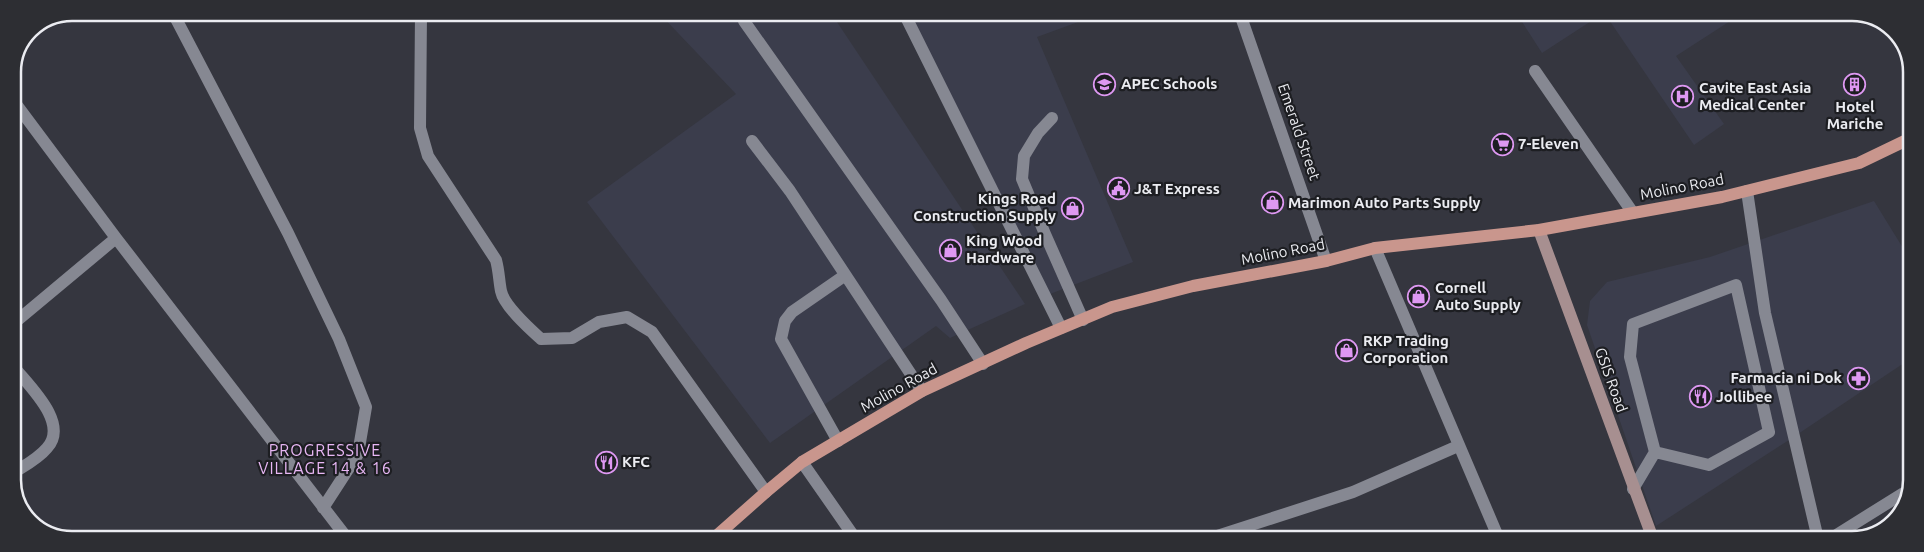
<svg xmlns="http://www.w3.org/2000/svg" width="1924" height="552" font-family="Ubuntu,sans-serif">
	<style>
		.built { fill: #3b3d4c }
		.lines { fill: none; stroke-linecap: round; stroke-linejoin: round }
		.lane { stroke: #868892; stroke-width: 12 }
		.street { stroke: #868892; stroke-width: 12 }
		.secondary { stroke: #a78f90; stroke-width: 12 }
		.primary { stroke: #c9968d; stroke-width: 12 }
		.labels { text-anchor: middle; stroke-width: 4.5; stroke-linejoin: round; paint-order: stroke }
		.poi-label { font-size: 15px; font-weight: bold; fill: #ebecf1; stroke: #1d1e22; text-anchor: start }
		.street-label { font-size: 15px; fill: #ebecf1; stroke: #1d1e22 }
		.neighbourhood-label { font-size: 16px; letter-spacing: 1px; fill: #e8b7f5; stroke: #1d1e22 }
		.rim { fill: none; stroke: #ebecf1; stroke-width: 2.5 }
	</style>
	<rect width="100%" height="100%" fill="#35363f"/>
	<path class="built" d="M 659,13 L 831,13 L 1025,304 L 950,338 L 936,326 L 770,443 L 587,202 L 736,94 Z
		M 910,13 L 1100,14 L 1037,37 L 1133,262 L 1050,294 Z
		M 1517,14 L 1602,14 L 1542,53 Z
		M 1605,14 L 1741,14 L 1676,56 L 1724,124 L 1694,145 Z
		M 1874,201 L 1911,261 L 1910,359 L 1789,440 L 1656,526 L 1587,325 L 1590,301 L 1607,282 L 1710,257 Z"/>
	<g class="lines">
		<path class="lane" d="M 421,13 L 420,128 L 428,156 L 496,260 C 499,271 499,281 501,291 C 504,306 530,329 541,339 L 572,338 L 599,322 L 627,317 L 652,332 L 766,492
			M 904,13 L 1061,328
			M 744,21 L 941,300 L 983,364
			M 1535,71 L 1633,213
			M 1052,118 L 1038,133 L 1024,156 L 1022,179 L 1045,234 L 1083,320
			M 752,141 L 790,191 L 922,391
			M 838,441 L 781,339 L 785,321 L 792,312 L 844,276
			M 1633,489 L 1655,452 L 1630,357 L 1633,324 L 1736,285 L 1769,432 L 1709,465 L 1655,452"/>
		<path class="street" d="M 173,13 L 288,233 L 339,339 L 366,407 L 358,454 L 323,508
			M 1240,14 L 1326,261
			M 13,100 L 116,238 L 347,538
			M 1747,191 L 1765,313 L 1818,539
			M 1375,248 L 1499,539
			M 13,324 L 116,238
			M 13,366 C 28,385 70,423 47,448 C 38,459 24,466 13,473
			M 802,462 L 855,538
			M 1208,539 L 1353,492 L 1458,446
			M 1830,539 L 1910,489"/>
		<path class="secondary" d="M 1539,230 L 1653,539"/>
		<path class="primary" d="M 714,538 L 766,492 L 802,462 L 922,391 L 1026,343 L 1112,307 L 1193,286 L 1326,261 L 1375,248 L 1539,230 L 1722,197 L 1859,163 L 1911,138"/>
	</g>
	<defs>
		<symbol id="school-ring" viewBox="-11 -11 22 22"><circle r="9.5" fill="#1d1e22" stroke="#de98f2" stroke-width="1.5"/><path d="M0-5L7-2L0 1L-7-2ZM-4 1L0 2.5L4 1V4Q0 6-4 4Z" fill="#de98f2"/></symbol>
		<symbol id="building-ring" viewBox="-11 -11 22 22"><circle r="9.5" fill="#1d1e22" stroke="#de98f2" stroke-width="1.5"/><path d="M-4-6H4V6H1V3H-1V6H-4ZM-2.5-4.3h1.7v1.8h-1.7ZM.8-4.3h1.7v1.8H.8ZM-2.5-1h1.7V.8h-1.7ZM.8-1h1.7V.8H.8Z" fill="#de98f2"/></symbol>
		<symbol id="hospital-ring" viewBox="-11 -11 22 22"><circle r="9.5" fill="#1d1e22" stroke="#de98f2" stroke-width="1.5"/><path d="M-5-5h3v3.5h4V-5h3V5h-3V1.5h-4V5h-3Z" fill="#de98f2"/></symbol>
		<symbol id="supermarket-ring" viewBox="-11 -11 22 22"><circle r="9.5" fill="#1d1e22" stroke="#de98f2" stroke-width="1.5"/><path d="M-6-5.5h2.5l.6 2H6L4.5 2H-2.5L-4.4-4H-6ZM-1.5 3.2a1.3 1.3 0 1 0 .1 0ZM3 3.2a1.3 1.3 0 1 0 .1 0Z" fill="#de98f2"/></symbol>
		<symbol id="civic-ring" viewBox="-11 -11 22 22"><circle r="9.5" fill="#1d1e22" stroke="#de98f2" stroke-width="1.5"/><path d="M-.6-6.5H3V-4.5H.6V-3L4-1V1h2V6H-6V1h2V-1L-.6-3ZM-1.2 2.5V6h2.4V2.5Z" fill="#de98f2"/></symbol>
		<symbol id="shop-ring" viewBox="-11 -11 22 22"><circle r="9.5" fill="#1d1e22" stroke="#de98f2" stroke-width="1.5"/><path d="M-5-2.5h2.3a2.7 3.5 0 0 1 5.4 0H5L5.5 6h-11ZM-1.5-2.5h3a1.5 2.3 0 0 0-3 0Z" fill="#de98f2"/></symbol>
		<symbol id="pharmacy-ring" viewBox="-11 -11 22 22"><circle r="9.5" fill="#1d1e22" stroke="#de98f2" stroke-width="1.5"/><path d="M-2-6h4v4h4v4h-4v4h-4v-4h-4v-4h4Z" fill="#de98f2"/></symbol>
		<symbol id="restaurant-ring" viewBox="-11 -11 22 22"><circle r="9.5" fill="#1d1e22" stroke="#de98f2" stroke-width="1.5"/><path d="M-5-6h1v4h1v-4h1v4h1v-4h1v5L-1.5 .5V6h-2V.5L-5-1ZM5-6V6H3V1.5H1.5Q1.5-4 5-6Z" fill="#de98f2"/></symbol>
	</defs>
	<g fill-rule="evenodd">
		<use href="#school-ring" x="1092" y="72" width="25" height="25"/>
		<use href="#building-ring" x="1842" y="72" width="25" height="25"/>
		<use href="#hospital-ring" x="1670" y="84" width="25" height="25"/>
		<use href="#supermarket-ring" x="1490" y="132" width="25" height="25"/>
		<use href="#civic-ring" x="1106" y="176" width="25" height="25"/>
		<use href="#shop-ring" x="1260" y="190" width="25" height="25"/>
		<use href="#shop-ring" x="1060" y="196" width="25" height="25"/>
		<use href="#shop-ring" x="938" y="238" width="25" height="25"/>
		<use href="#shop-ring" x="1406" y="284" width="25" height="25"/>
		<use href="#shop-ring" x="1334" y="338" width="25" height="25"/>
		<use href="#pharmacy-ring" x="1846" y="366" width="25" height="25"/>
		<use href="#restaurant-ring" x="1688" y="384" width="25" height="25"/>
		<use href="#restaurant-ring" x="594" y="450" width="25" height="25"/>
	</g>
	<g class="labels">
		<g class="poi-label">
			<text x="1121" y="89">APEC Schools</text>
			<text x="1699" y="93">Cavite East Asia<tspan x="1699" dy="17">Medical Center</tspan></text>
			<text x="1855" y="112" text-anchor="middle">Hotel<tspan x="1855" dy="17">Mariche</tspan></text>
			<text x="1518" y="149">7-Eleven</text>
			<text x="1134" y="194">J&amp;T Express</text>
			<text x="1056" y="204" text-anchor="end">Kings Road<tspan x="1056" dy="17">Construction Supply</tspan></text>
			<text x="1288" y="208">Marimon Auto Parts Supply</text>
			<text x="966" y="246">King Wood<tspan x="966" dy="17">Hardware</tspan></text>
			<text x="1435" y="293">Cornell<tspan x="1435" dy="17">Auto Supply</tspan></text>
			<text x="1363" y="346">RKP Trading<tspan x="1363" dy="17">Corporation</tspan></text>
			<text x="1842" y="383" text-anchor="end">Farmacia ni Dok</text>
			<text x="1716" y="402">Jollibee</text>
			<text x="622" y="467">KFC</text>
		</g>
		<g class="street-label">
			<text transform="translate(1299 132) rotate(71)" y="5">Emerald Street</text>
			<text transform="translate(1682 187) rotate(-11)" y="5">Molino Road</text>
			<text transform="translate(1283 252) rotate(-11)" y="5">Molino Road</text>
			<text transform="translate(1611 380) rotate(70)" y="5">GSIS Road</text>
			<text transform="translate(899 388) rotate(-29)" y="5">Molino Road</text>
		</g>
		<g class="neighbourhood-label">
			<text x="325" y="456">PROGRESSIVE<tspan x="325" dy="18">VILLAGE 14 &amp; 16</tspan></text>
		</g>
	</g>
	<path d="M0 0H1924V552H0ZM72 21H1852A51 51 0 0 1 1903 72V480A51 51 0 0 1 1852 531H72A51 51 0 0 1 21 480V72A51 51 0 0 1 72 21Z" fill="#2d2e33" fill-rule="evenodd"/>
	<path class="rim" d="M72 21H1852A51 51 0 0 1 1903 72V480A51 51 0 0 1 1852 531H72A51 51 0 0 1 21 480V72A51 51 0 0 1 72 21Z"/>
</svg>
